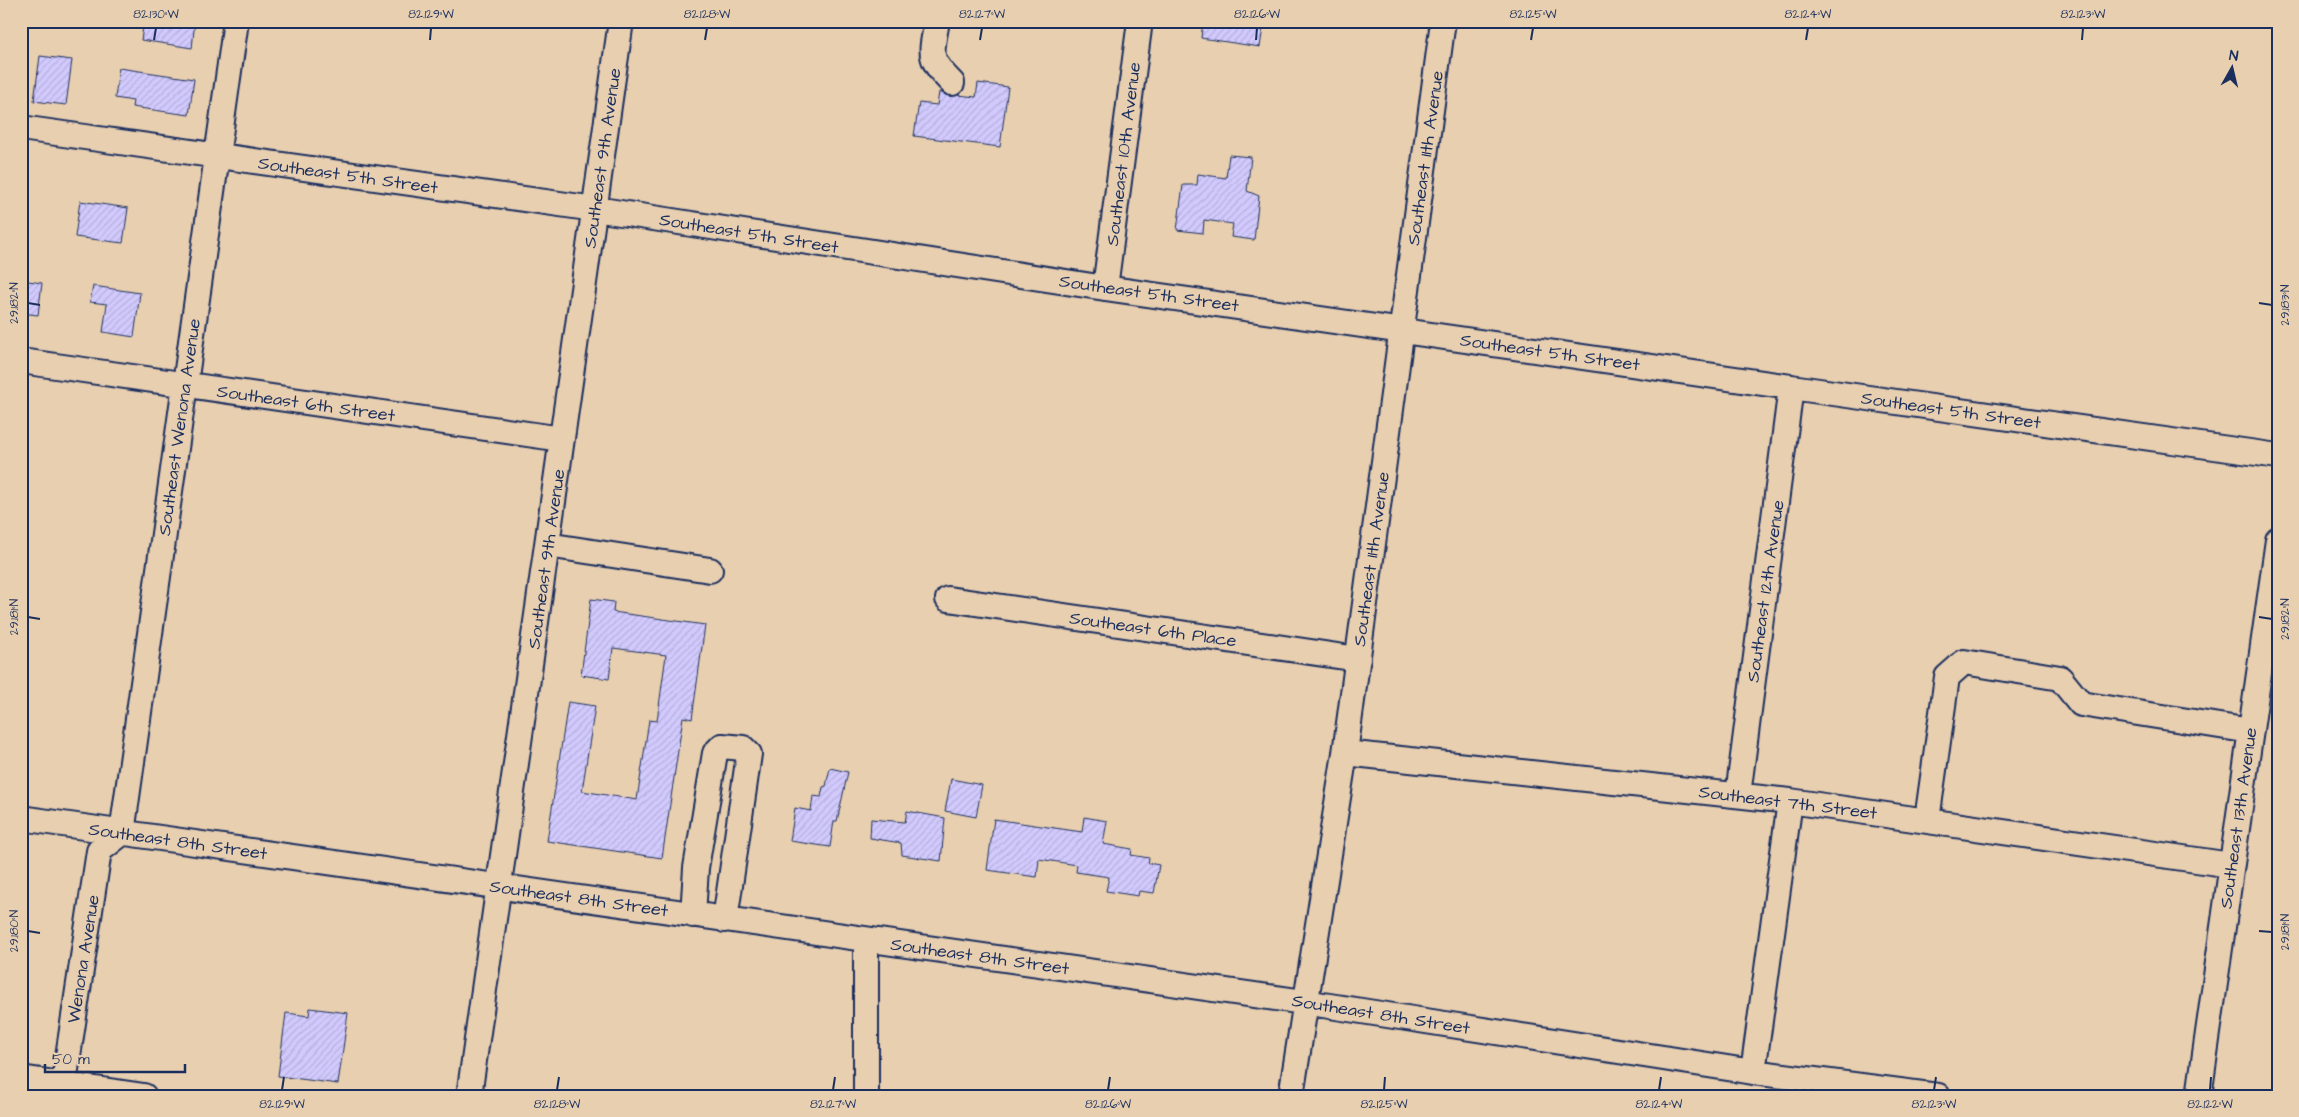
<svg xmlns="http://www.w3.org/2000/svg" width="2299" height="1117" font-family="'Architects Daughter',sans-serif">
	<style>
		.building { fill: url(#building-hatch); stroke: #1b2f5e }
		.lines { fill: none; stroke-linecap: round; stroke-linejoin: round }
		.minor-casing { stroke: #1b2f5e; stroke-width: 28 }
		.minor { stroke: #e8cfb0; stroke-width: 24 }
		.ticks { fill: none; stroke: #1b2f5e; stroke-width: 2 }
		.labels { text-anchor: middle; stroke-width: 4; stroke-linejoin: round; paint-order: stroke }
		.street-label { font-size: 18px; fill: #1b2f5e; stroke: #e8cfb0 }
		.neatline { fill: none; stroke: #1b2f5e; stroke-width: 2 }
		.ticks-label { font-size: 12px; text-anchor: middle; fill: #1b2f5e }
	</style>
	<defs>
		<pattern id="building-hatch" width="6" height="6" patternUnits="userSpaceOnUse" patternTransform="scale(1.25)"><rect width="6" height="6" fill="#d2cafd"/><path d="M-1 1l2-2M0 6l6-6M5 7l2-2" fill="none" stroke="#b4aedb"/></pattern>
	</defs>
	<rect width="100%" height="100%" fill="#e8cfb0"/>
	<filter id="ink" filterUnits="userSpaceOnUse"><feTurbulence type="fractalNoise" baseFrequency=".02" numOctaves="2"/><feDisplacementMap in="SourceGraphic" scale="10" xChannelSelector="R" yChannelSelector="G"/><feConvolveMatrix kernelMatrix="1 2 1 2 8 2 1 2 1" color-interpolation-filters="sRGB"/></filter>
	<g filter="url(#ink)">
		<path class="building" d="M 144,21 L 195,21 L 192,48 L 141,40 Z
			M 1203,21 L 1264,21 L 1260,47 L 1201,38 Z
			M 40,56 L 72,60 L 66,105 L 34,101 Z
			M 119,68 L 194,79 L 189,115 L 132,107 L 133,101 L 115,98 Z
			M 978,83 L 1008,87 L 1000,147 L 914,136 L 919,103 L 937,105 L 939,92 L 949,96 L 958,95 L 976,97 Z
			M 1229,155 L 1251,157 L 1247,191 L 1259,196 L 1254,240 L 1231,237 L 1233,224 L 1204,220 L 1203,233 L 1177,230 L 1183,185 L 1197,185 L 1198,174 L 1226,178 Z
			M 80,201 L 128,208 L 123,243 L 75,237 Z
			M 21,280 L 42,283 L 38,315 L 21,313 Z
			M 93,286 L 140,293 L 134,337 L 103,332 L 107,304 L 90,302 Z
			M 591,599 L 614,602 L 613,612 L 705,625 L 692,719 L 683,717 L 662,858 L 547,841 L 568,702 L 595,706 L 582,791 L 637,800 L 649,720 L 657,721 L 666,655 L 613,648 L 609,679 L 581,675 Z
			M 830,768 L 848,772 L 837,821 L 834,821 L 830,847 L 790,841 L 795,808 L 811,811 L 813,796 L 821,797 L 823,787 L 826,786 Z
			M 951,779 L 982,785 L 976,817 L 945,811 Z
			M 907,811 L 945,818 L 941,861 L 902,855 L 901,843 L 870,838 L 871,819 L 905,822 Z
			M 1084,817 L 1107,821 L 1103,844 L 1132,849 L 1131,855 L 1149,858 L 1148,863 L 1159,865 L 1154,893 L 1139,891 L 1138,896 L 1106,891 L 1109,877 L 1076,872 L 1077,865 L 1039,859 L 1037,877 L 987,870 L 994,819 L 1082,832 Z
			M 310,1008 L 348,1013 L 338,1084 L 278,1076 L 286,1013 L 309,1016 Z"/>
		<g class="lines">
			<defs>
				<path id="minor" d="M 937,21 C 931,54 927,58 952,83
					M 21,128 L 595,209 L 1105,288 L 1791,387 L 2278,456
					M 1105,288 L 1140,21
					M 21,361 L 562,439
					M 547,545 L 710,570
					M 948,599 L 1358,659
					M 1345,753 L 1790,801 L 2231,865
					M 1738,795 L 1791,387
					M 21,818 L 1304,1002 L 1753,1072 L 1938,1096
					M 1927,820 L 1947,677 L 1964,662 L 2060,678 L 2081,704 L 2251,731
					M 693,915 L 696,868 L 715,753 L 722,746 L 743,748 L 749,754 L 725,920
					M 1753,1072 L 1790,801
					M 21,1078 L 144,1096
					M 62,1096 L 99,851 L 122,833 L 236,21
					M 469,1096 L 621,21
					M 866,1096 L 866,940
					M 1291,1096 L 1345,753 L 1443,21
					M 2199,1096 L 2278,540"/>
			</defs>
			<use href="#minor" class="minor-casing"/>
			<use href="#minor" class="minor"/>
		</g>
	</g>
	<path class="ticks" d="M 154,40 L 156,28M 430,40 L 431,28M 705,40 L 707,28M 980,40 L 982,28M 1256,40 L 1257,28M 1531,40 L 1533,28M 1806,40 L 1808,28M 2082,40 L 2083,28M 28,303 L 40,305M 2259,303 L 2272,305M 28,617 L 40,619M 2259,617 L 2272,619M 28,931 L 40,933M 2259,931 L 2272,932M 282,1090 L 284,1077M 557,1090 L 559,1077M 833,1090 L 835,1077M 1108,1090 L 1110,1077M 1384,1090 L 1385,1077M 1659,1090 L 1661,1077M 1934,1090 L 1936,1077M 2210,1090 L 2211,1077"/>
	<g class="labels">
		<g class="street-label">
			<text transform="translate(1123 154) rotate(-83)" y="6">Southeast 10th Avenue</text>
			<text transform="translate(602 158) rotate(-82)" y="6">Southeast 9th Avenue</text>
			<text transform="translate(1425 158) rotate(-82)" y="6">Southeast 11th Avenue</text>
			<text transform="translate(348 175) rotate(8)" y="6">Southeast 5th Street</text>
			<text transform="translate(749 233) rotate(9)" y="6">Southeast 5th Street</text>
			<text transform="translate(1149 293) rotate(8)" y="6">Southeast 5th Street</text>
			<text transform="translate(1550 352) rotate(8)" y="6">Southeast 5th Street</text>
			<text transform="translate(306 403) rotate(8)" y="6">Southeast 6th Street</text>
			<text transform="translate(1951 410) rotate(8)" y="6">Southeast 5th Street</text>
			<text transform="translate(179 427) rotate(-82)" y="6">Southeast Wenona Avenue</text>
			<text transform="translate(546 559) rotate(-82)" y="6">Southeast 9th Avenue</text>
			<text transform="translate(1371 559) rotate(-82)" y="6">Southeast 11th Avenue</text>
			<text transform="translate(1765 591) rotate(-82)" y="6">Southeast 12th Avenue</text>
			<text transform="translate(1153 629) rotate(8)" y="6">Southeast 6th Place</text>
			<text transform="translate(1788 802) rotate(7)" y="6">Southeast 7th Street</text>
			<text transform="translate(2238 818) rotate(-82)" y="6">Southeast 13th Avenue</text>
			<text transform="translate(178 841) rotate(8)" y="6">Southeast 8th Street</text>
			<text transform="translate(579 898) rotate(8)" y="6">Southeast 8th Street</text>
			<text transform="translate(980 956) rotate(8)" y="6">Southeast 8th Street</text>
			<text transform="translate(83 959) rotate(-81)" y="6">Wenona Avenue</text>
			<text transform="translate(1381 1014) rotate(9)" y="6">Southeast 8th Street</text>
		</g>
	</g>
	<rect width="2299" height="1117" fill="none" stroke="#e8cfb0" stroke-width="55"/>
	<g transform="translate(2232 68) rotate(8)" stroke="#e8cfb0" stroke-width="4" paint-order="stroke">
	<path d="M0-4L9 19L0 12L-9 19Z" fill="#1b2f5e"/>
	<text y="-8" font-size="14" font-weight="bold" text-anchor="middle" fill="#1b2f5e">N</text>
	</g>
	<path d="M45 1064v8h140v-8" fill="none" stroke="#1b2f5e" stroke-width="2.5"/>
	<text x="52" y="1064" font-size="15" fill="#1b2f5e" stroke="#e8cfb0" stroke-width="4" paint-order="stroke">50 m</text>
	<rect x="28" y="28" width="2244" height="1062" class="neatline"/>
	<g class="ticks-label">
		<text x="156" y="18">82.130°W</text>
		<text x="431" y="18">82.129°W</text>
		<text x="707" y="18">82.128°W</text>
		<text x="982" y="18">82.127°W</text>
		<text x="1257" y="18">82.126°W</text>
		<text x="1533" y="18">82.125°W</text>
		<text x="1808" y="18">82.124°W</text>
		<text x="2083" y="18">82.123°W</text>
		<text transform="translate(14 303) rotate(-90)" y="4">29.182°N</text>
		<text transform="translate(2285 305) rotate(-90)" y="4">29.183°N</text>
		<text transform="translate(14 617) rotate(-90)" y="4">29.181°N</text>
		<text transform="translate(2285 619) rotate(-90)" y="4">29.182°N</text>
		<text transform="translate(14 931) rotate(-90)" y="4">29.180°N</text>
		<text transform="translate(2285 932) rotate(-90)" y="4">29.181°N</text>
		<text x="282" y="1108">82.129°W</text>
		<text x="557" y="1108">82.128°W</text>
		<text x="833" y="1108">82.127°W</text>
		<text x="1108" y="1108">82.126°W</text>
		<text x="1384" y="1108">82.125°W</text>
		<text x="1659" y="1108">82.124°W</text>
		<text x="1934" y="1108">82.123°W</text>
		<text x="2210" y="1108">82.122°W</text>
	</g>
</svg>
